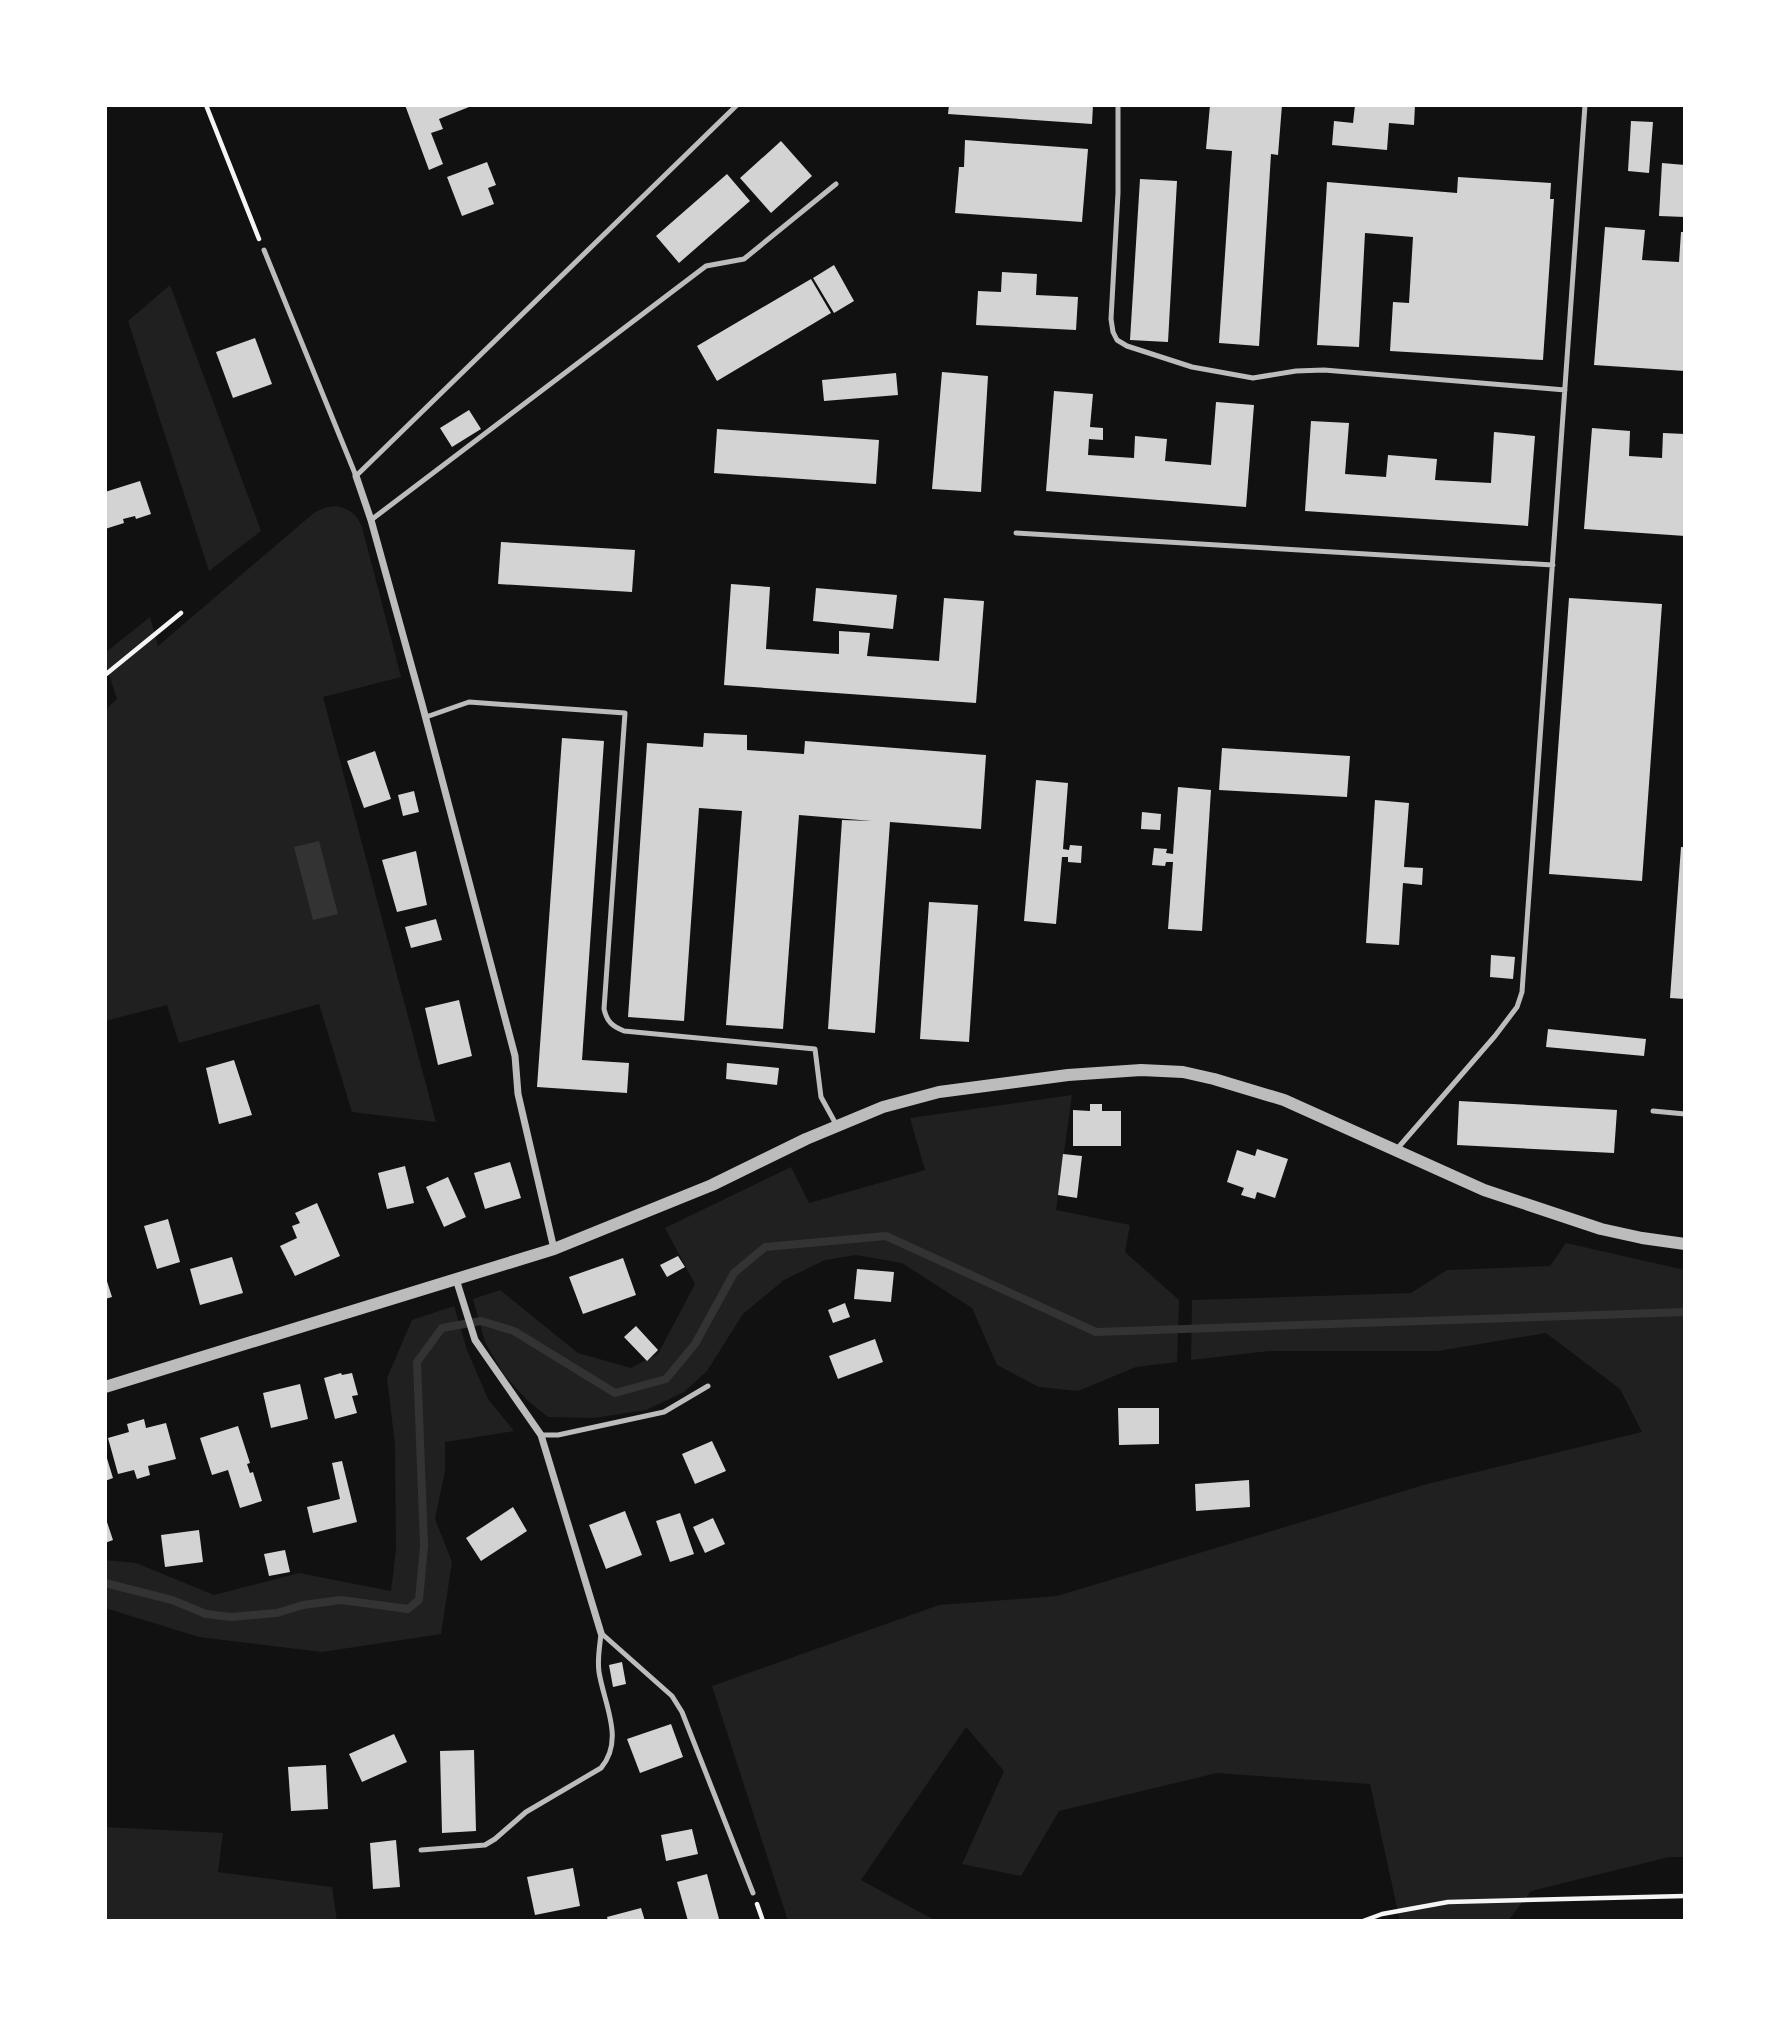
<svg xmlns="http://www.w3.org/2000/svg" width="1790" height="2026" font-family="'Asap Condensed',sans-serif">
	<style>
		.green { fill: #202020 }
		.water { fill: #333 }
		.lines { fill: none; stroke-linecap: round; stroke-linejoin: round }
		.stream { stroke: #333; stroke-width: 8 }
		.building { fill: #d3d3d3 }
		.path { stroke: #f5f5f5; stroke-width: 4.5 }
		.service { stroke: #bcbcbc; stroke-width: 5 }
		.minor { stroke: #bcbcbc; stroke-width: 7 }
		.tertiary { stroke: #bcbcbc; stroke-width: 12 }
	</style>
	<rect width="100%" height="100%" fill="#111"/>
	<path class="green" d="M 170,285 L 261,531 L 209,571 L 128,321 Z
		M 337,506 C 352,510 356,514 362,527 L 401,677 L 323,697 L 436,1122 L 352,1112 L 319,1004 L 179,1043 L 167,1005 L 105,1021 L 105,710 L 117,699 L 105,662 L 105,653 L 150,617 L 158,646 L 315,512 L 327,507 Z
		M 1072,1095 L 1056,1210 L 1130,1225 L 1125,1252 L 1179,1300 L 1177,1362 L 1136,1367 L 1078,1391 L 1039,1387 L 997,1365 L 972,1308 L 902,1263 L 856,1255 L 825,1260 L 784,1280 L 743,1314 L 707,1371 L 684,1392 L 646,1410 L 594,1418 L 548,1417 L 527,1400 L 504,1375 L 485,1342 L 473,1299 L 500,1290 L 578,1353 L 631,1368 L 658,1354 L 695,1284 L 665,1228 L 791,1167 L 809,1203 L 925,1170 L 910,1118 Z
		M 1566,1243 L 1685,1270 L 1685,1857 L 1669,1857 L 1531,1891 L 1508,1921 L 1400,1921 L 1370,1784 L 1217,1773 L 1059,1811 L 1021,1876 L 962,1864 L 1004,1771 L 966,1727 L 861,1880 L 936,1921 L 788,1921 L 712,1686 L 939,1605 L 1057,1596 L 1427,1484 L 1642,1432 L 1620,1389 L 1546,1333 L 1438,1351 L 1269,1351 L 1191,1360 L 1192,1300 L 1411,1293 L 1447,1270 L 1550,1266 Z
		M 454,1306 L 467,1350 L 488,1399 L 514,1431 L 445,1442 L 445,1471 L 435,1519 L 452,1562 L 441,1634 L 322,1652 L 199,1637 L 105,1608 L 105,1560 L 136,1563 L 214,1595 L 299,1573 L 391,1591 L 396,1550 L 395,1445 L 387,1378 L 412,1320 Z
		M 105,1827 L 223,1833 L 218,1872 L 332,1887 L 337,1921 L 105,1921 Z"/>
	<path class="water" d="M 319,841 L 338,914 L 313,920 L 294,847 Z"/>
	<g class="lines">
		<path class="stream" d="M 105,1583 L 172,1600 L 206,1614 L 231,1617 L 277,1613 L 303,1605 L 341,1600 L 408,1609 L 419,1600 L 424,1546 L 417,1362 L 442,1328 L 481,1321 L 514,1331 L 615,1393 L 666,1379 L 695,1344 L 734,1273 L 765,1247 L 886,1236 L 1096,1332 L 1685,1312"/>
	</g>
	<path class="building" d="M 405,105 L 468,105 L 469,107 L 439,119 L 443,129 L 431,133 L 443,164 L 429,170 Z
		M 949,105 L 1093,105 L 1092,124 L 948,114 Z
		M 1210,105 L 1282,105 L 1278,155 L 1271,154 L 1259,346 L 1219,343 L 1232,151 L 1206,149 Z
		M 1355,105 L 1415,105 L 1414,125 L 1389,123 L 1387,150 L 1332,145 L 1334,121 L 1353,123 Z
		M 1631,121 L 1653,122 L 1649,173 L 1628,171 Z
		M 965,140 L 1088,149 L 1082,222 L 955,213 L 959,167 L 964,167 Z
		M 781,141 L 812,176 L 771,213 L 740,178 Z
		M 487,162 L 496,185 L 488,188 L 494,204 L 462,216 L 447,177 Z
		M 1662,163 L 1685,165 L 1685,217 L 1659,216 Z
		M 727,174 L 750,201 L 679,263 L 656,236 Z
		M 1458,177 L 1551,183 L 1550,199 L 1554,199 L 1543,360 L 1390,351 L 1393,302 L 1409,303 L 1413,237 L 1365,233 L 1359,347 L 1317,345 L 1327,182 L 1457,193 Z
		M 1140,179 L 1177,181 L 1168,342 L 1130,340 Z
		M 1605,227 L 1645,230 L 1642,260 L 1679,262 L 1681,232 L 1685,232 L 1685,371 L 1594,365 Z
		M 834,265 L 854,301 L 834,313 L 813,278 Z
		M 1002,272 L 1037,274 L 1036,295 L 1078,297 L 1076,330 L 976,325 L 978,291 L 1001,292 Z
		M 811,279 L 831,313 L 717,381 L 697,346 Z
		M 255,338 L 272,384 L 233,398 L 216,352 Z
		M 942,372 L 988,376 L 981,492 L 932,489 Z
		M 896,373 L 898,395 L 824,401 L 822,380 Z
		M 1054,391 L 1093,394 L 1090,427 L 1103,428 L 1103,440 L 1089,439 L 1088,455 L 1134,458 L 1135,436 L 1167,439 L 1165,461 L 1211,465 L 1216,402 L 1254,405 L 1246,507 L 1046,491 Z
		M 469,410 L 481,429 L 452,447 L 440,428 Z
		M 1311,421 L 1349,423 L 1345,474 L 1386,477 L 1388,455 L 1437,459 L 1435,480 L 1491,483 L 1494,432 L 1535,436 L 1528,526 L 1305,511 Z
		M 1592,428 L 1630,431 L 1629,456 L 1662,458 L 1663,433 L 1685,434 L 1685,536 L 1584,529 Z
		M 717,429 L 879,440 L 876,484 L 714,473 Z
		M 140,481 L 151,514 L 136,519 L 135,516 L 123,519 L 124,523 L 105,529 L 105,492 Z
		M 501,542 L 635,550 L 632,592 L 498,584 Z
		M 731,584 L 770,587 L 766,649 L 839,654 L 839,631 L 870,633 L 867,656 L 939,661 L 944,598 L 984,601 L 976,703 L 724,685 Z
		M 816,588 L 897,595 L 893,629 L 813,621 Z
		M 1569,598 L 1662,604 L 1642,881 L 1549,874 Z
		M 704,733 L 747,735 L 747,750 L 804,754 L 805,741 L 986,755 L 981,829 L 890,822 L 875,1033 L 828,1029 L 842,820 L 872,821 L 799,815 L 783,1029 L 726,1025 L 742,811 L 699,808 L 684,1021 L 628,1017 L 647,743 L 703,747 Z
		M 562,738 L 604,741 L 582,1060 L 629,1063 L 627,1093 L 537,1087 Z
		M 1222,748 L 1350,756 L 1347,797 L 1219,790 Z
		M 375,751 L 391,799 L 364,808 L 347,761 Z
		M 1036,780 L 1068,783 L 1063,849 L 1069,850 L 1070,845 L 1082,846 L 1081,863 L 1068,862 L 1068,857 L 1062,857 L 1056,924 L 1024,921 Z
		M 1178,787 L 1211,790 L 1202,931 L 1168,929 L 1173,862 L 1166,862 L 1165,866 L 1152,865 L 1154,848 L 1167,849 L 1166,853 L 1173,854 Z
		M 414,791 L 419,812 L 403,816 L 398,795 Z
		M 1375,800 L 1409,803 L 1404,867 L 1423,868 L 1422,885 L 1403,883 L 1399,945 L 1366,943 Z
		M 1142,812 L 1161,814 L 1160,830 L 1141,829 Z
		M 1681,847 L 1685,847 L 1685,999 L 1670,998 Z
		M 416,851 L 427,905 L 397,912 L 382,860 Z
		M 929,902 L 978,905 L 969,1042 L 920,1039 Z
		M 436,919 L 442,940 L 411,948 L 405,927 Z
		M 1491,955 L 1515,957 L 1513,979 L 1490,977 Z
		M 459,1000 L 472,1056 L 438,1065 L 425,1008 Z
		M 1548,1029 L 1646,1039 L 1644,1056 L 1546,1047 Z
		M 234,1060 L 252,1115 L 219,1124 L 206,1068 Z
		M 727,1063 L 779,1068 L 777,1085 L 726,1079 Z
		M 1459,1101 L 1617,1110 L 1614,1153 L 1457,1145 Z
		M 1090,1104 L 1102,1104 L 1102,1111 L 1121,1111 L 1121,1146 L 1073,1146 L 1073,1110 L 1090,1111 Z
		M 1257,1149 L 1288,1159 L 1275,1198 L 1257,1192 L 1255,1199 L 1241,1195 L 1244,1188 L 1227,1182 L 1237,1150 L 1255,1156 Z
		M 1063,1154 L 1082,1156 L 1077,1198 L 1058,1195 Z
		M 510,1162 L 521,1198 L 485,1209 L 474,1173 Z
		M 405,1166 L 414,1203 L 387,1209 L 378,1173 Z
		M 448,1177 L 466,1217 L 444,1227 L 426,1187 Z
		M 317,1203 L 340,1256 L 295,1276 L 280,1246 L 297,1238 L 292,1226 L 300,1223 L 295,1213 Z
		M 168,1219 L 180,1262 L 157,1269 L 144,1226 Z
		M 678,1256 L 685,1267 L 667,1277 L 660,1265 Z
		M 232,1257 L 243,1293 L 200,1305 L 190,1269 Z
		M 623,1258 L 636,1295 L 583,1314 L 569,1277 Z
		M 857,1269 L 894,1272 L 891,1302 L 854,1299 Z
		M 105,1275 L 112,1297 L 105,1299 Z
		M 845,1303 L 850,1317 L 833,1323 L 828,1310 Z
		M 636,1326 L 658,1350 L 647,1361 L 624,1337 Z
		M 875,1339 L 883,1362 L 838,1379 L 829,1356 Z
		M 341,1373 L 342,1375 L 352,1373 L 358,1395 L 352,1396 L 357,1413 L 335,1419 L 324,1378 Z
		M 300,1384 L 308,1419 L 271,1428 L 263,1393 Z
		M 1118,1408 L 1159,1408 L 1159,1444 L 1119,1445 Z
		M 144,1419 L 146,1428 L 166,1423 L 176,1459 L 148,1466 L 150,1475 L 137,1479 L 134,1470 L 118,1474 L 108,1438 L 129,1432 L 127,1424 Z
		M 238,1426 L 250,1463 L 247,1464 L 250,1473 L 253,1472 L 262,1501 L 240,1508 L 228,1470 L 212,1475 L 200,1438 Z
		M 712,1441 L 726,1471 L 695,1484 L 682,1454 Z
		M 105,1452 L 113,1478 L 105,1481 Z
		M 342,1461 L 357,1522 L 313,1533 L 307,1507 L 340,1499 L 332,1463 Z
		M 1249,1480 L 1250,1507 L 1196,1511 L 1195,1484 Z
		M 513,1507 L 527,1531 L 481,1561 L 466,1538 Z
		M 625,1511 L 642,1555 L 606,1569 L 589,1525 Z
		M 680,1513 L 694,1554 L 670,1562 L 656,1521 Z
		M 105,1516 L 113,1540 L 105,1543 Z
		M 713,1518 L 725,1544 L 705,1553 L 693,1527 Z
		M 199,1530 L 203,1562 L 165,1567 L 161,1535 Z
		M 285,1550 L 290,1572 L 269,1576 L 264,1554 Z
		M 622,1662 L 626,1684 L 613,1687 L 609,1665 Z
		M 671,1724 L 683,1757 L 640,1773 L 627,1739 Z
		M 394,1734 L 407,1762 L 362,1782 L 349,1754 Z
		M 474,1750 L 476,1831 L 442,1833 L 440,1751 Z
		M 326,1765 L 328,1809 L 291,1811 L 288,1767 Z
		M 692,1829 L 698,1854 L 666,1861 L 661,1835 Z
		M 396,1840 L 400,1887 L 373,1889 L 370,1843 Z
		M 573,1868 L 580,1906 L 535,1915 L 527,1877 Z
		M 707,1874 L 719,1919 L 688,1921 L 677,1882 Z
		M 641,1908 L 645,1921 L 608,1921 L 607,1917 Z"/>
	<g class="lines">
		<path class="path" d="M 206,105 L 259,239
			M 105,675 L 181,613
			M 757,1904 L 763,1921
			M 1363,1921 L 1382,1914 L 1448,1902 L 1685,1896"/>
		<path class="service" d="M 1118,105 L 1118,193 L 1111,319 L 1113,332 L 1117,340 L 1127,346 L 1192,367 L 1253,378 L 1296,371 L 1324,370 L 1565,390
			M 264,250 L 356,476 L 737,105
			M 371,520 L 706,266 L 744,259 L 836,184
			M 1016,533 L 1553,565
			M 426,717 L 469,702 L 625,713 L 604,1009 C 607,1022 612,1026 624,1031 L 815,1049 L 821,1097 L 837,1126
			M 1653,1111 L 1685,1114
			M 1397,1149 L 1495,1036 L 1517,1007 L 1522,992 L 1585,105
			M 541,1435 L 558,1435 L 664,1412 L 708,1386
			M 601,1633 L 672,1696 L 682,1712 L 753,1893
			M 421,1850 L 485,1845 L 495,1839 L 526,1812 L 601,1768 C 625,1740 604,1704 599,1672 C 597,1659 600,1646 601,1633"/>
		<path class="minor" d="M 356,476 L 371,520 L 422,704 L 515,1056 L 518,1094 L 554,1249
			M 456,1279 L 475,1340 L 541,1435 L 601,1633"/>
		<path class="tertiary" d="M 105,1387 L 554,1249 L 712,1185 L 806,1139 L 883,1107 L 939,1092 L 1068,1075 L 1141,1070 L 1183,1072 L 1214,1079 L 1284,1100 L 1484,1190 L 1601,1229 L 1642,1238 L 1685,1244"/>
	</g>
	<rect width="1790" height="2026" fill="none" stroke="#ffffff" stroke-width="214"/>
</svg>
